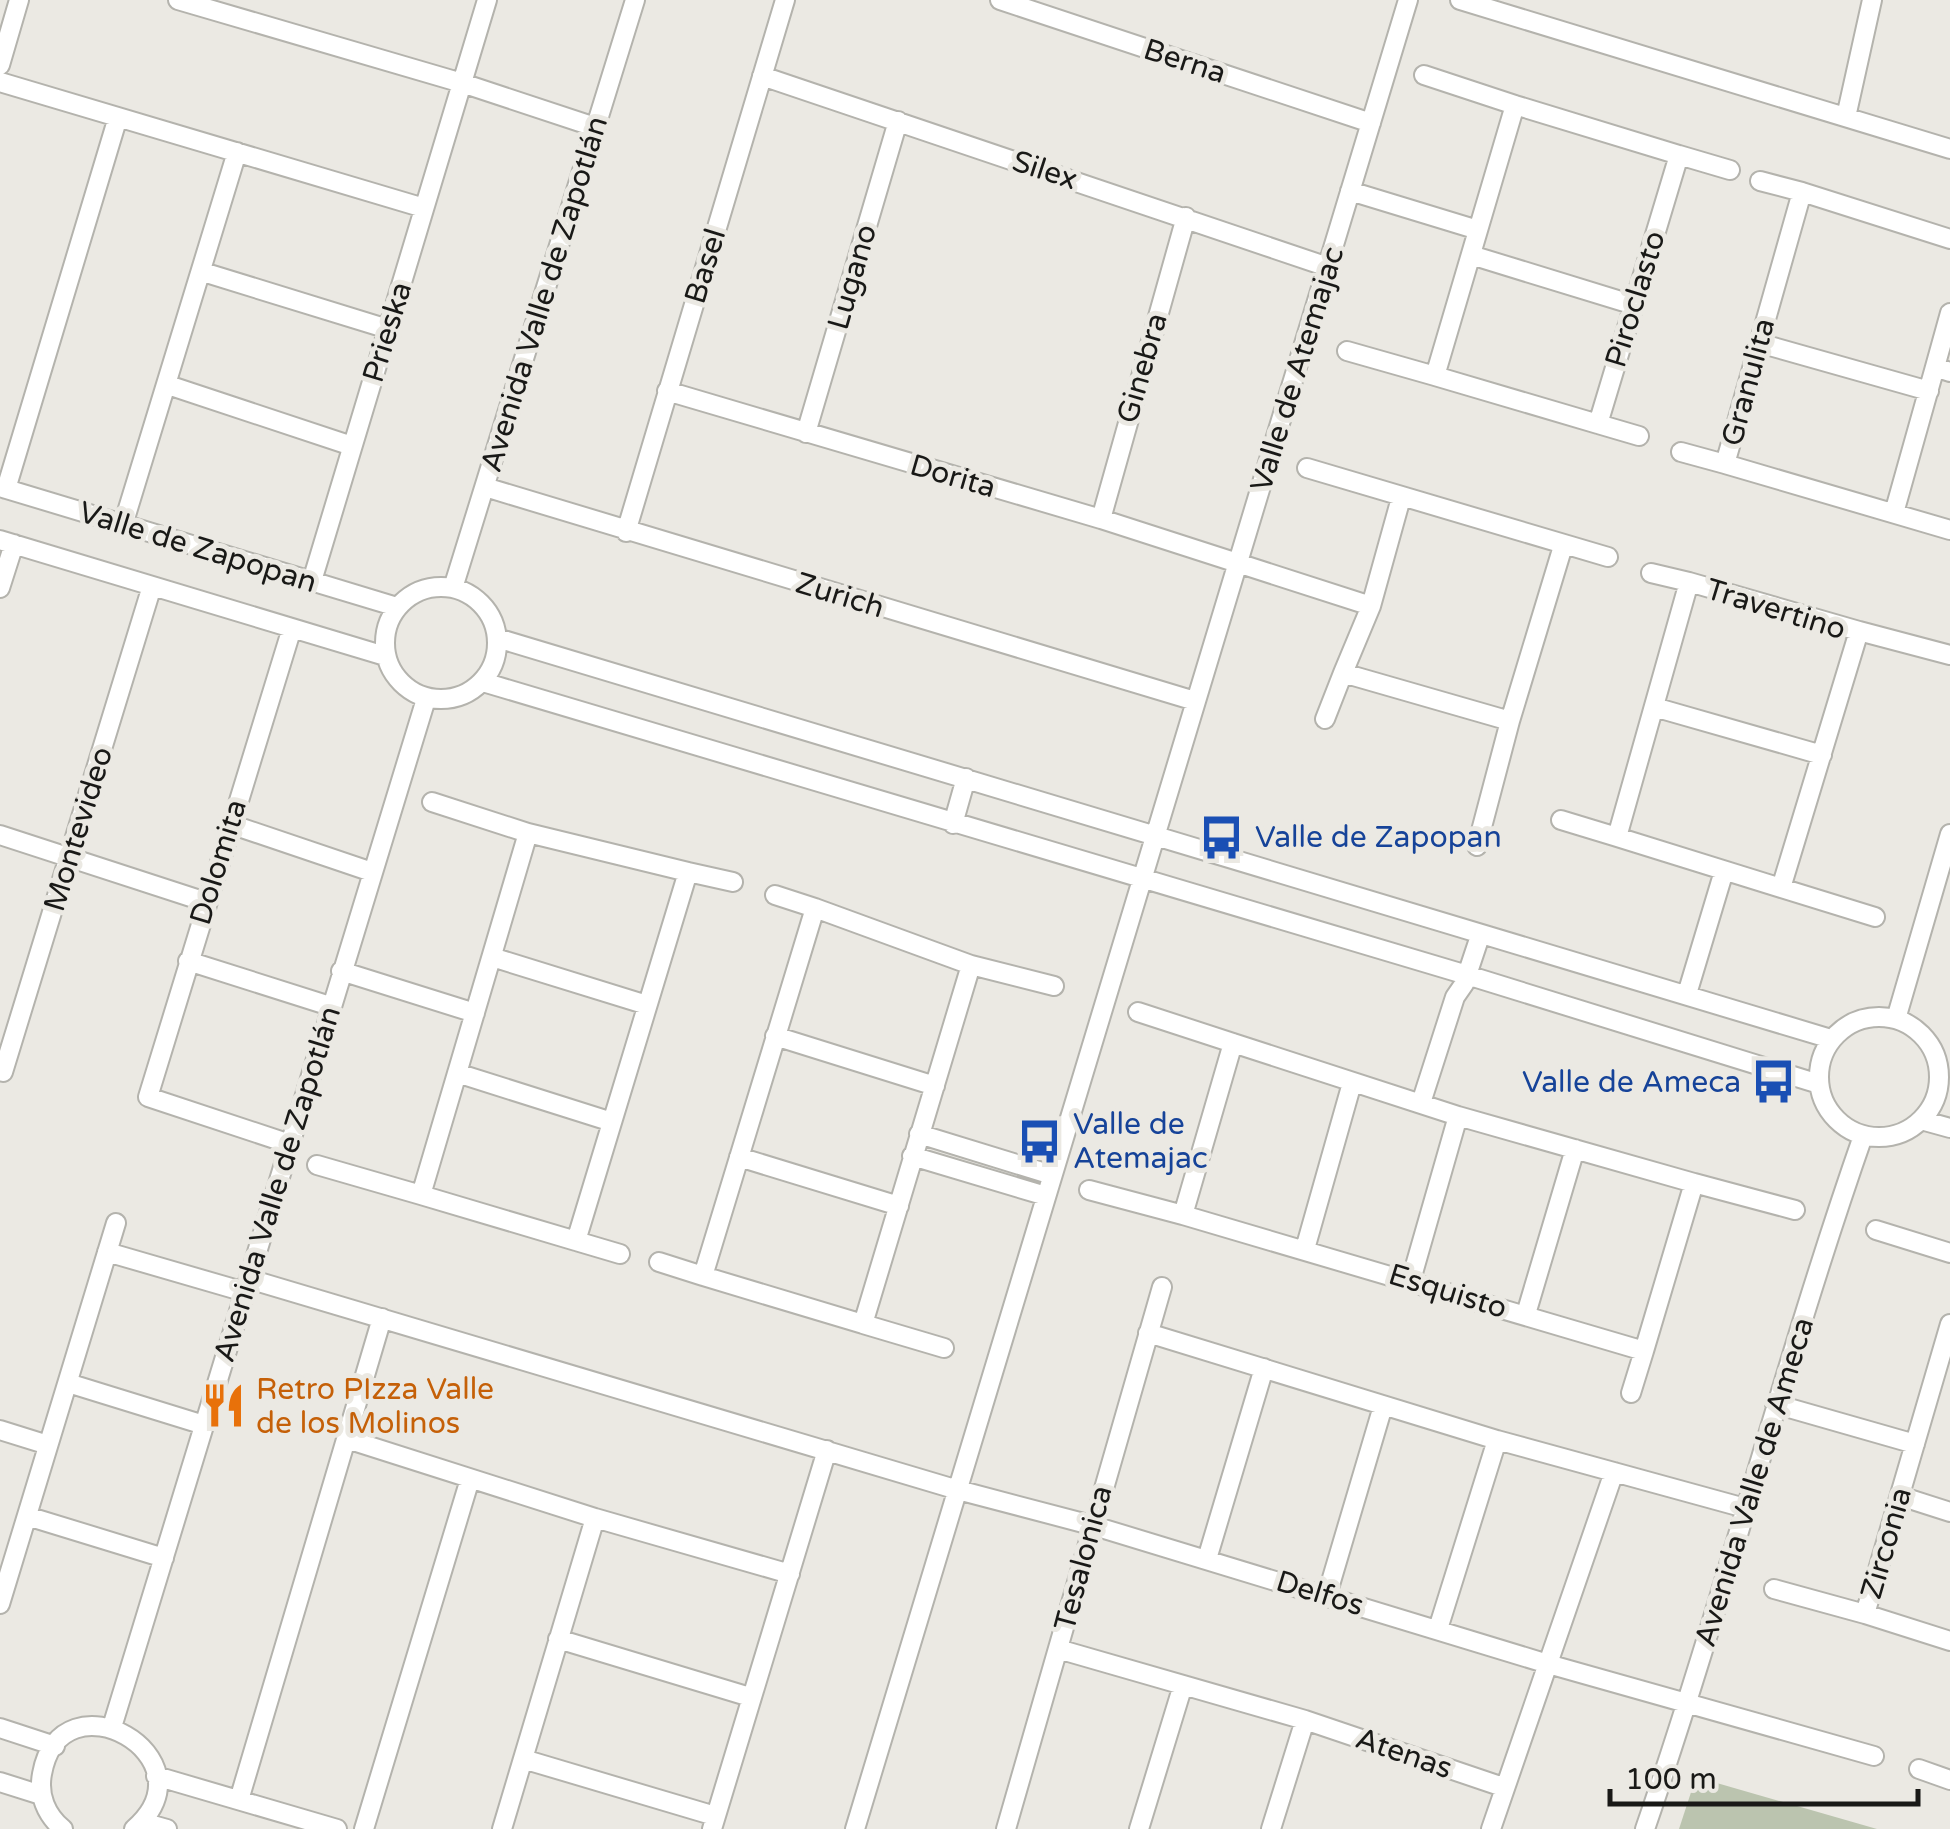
<svg xmlns="http://www.w3.org/2000/svg" width="1950" height="1829" font-family="'Varela Round',sans-serif">
	<style>
		.green { fill: #bbc4af }
		.lines { fill: none; stroke-linecap: round; stroke-linejoin: round }
		.street-casing { stroke: #b4b3ad; stroke-width: 22 }
		.street { stroke: #fff; stroke-width: 18 }
		.labels { text-anchor: middle; stroke-width: 10; stroke-linejoin: round; paint-order: stroke }
		.street-label { font-size: 30px; fill: #191917; stroke: #ebe9e3 }
		.transit-label { font-size: 30px; fill: #164399; stroke: #ebe9e3; text-anchor: start }
		.food-label { font-size: 30px; fill: #c56008; stroke: #ebe9e3; text-anchor: start }
	</style>
	<rect width="100%" height="100%" fill="#ebe9e3"/>
	<path class="green" d="M 1696,1777 L 1877,1829 L 1679,1829 Z"/>
	<g class="lines">
		<defs>
			<path id="street" d="M 178,0 L 462,83 L 595,127
				M 1000,0 L 1371,123
				M 1460,0 L 1950,149
				M 0,65 L 19,0
				M 1424,75 L 1515,105
				M 762,76 L 1328,267
				M 0,82 L 424,208
				M 1515,105 L 1679,155 L 1598,424 L 1435,376 Z
				M 1846,117 L 1872,0
				M 1679,155 L 1730,170
				M 1760,181 L 1802,192
				M 1350,191 L 1478,230
				M 1950,239 L 1802,192 L 1725,464 L 1950,530
				M 1471,255 L 1634,305
				M 203,272 L 388,329
				M 1950,313 L 1935,367 L 1950,372
				M 1759,343 L 1929,391
				M 1347,351 L 1435,376
				M 168,385 L 352,446
				M 667,391 L 1101,519 L 1371,606
				M 1598,424 L 1639,436
				M 806,433 L 898,121
				M 1681,452 L 1725,464
				M 1307,468 L 1608,557
				M 0,487 L 397,607
				M 485,487 L 1195,701
				M 6,489 L 118,117
				M 1401,498 L 1371,606 L 1343,673 L 1510,721
				M 1894,513 L 1935,367
				M 1101,519 L 1186,217
				M 123,525 L 237,152
				M 626,532 L 785,0
				M 0,540 L 385,656
				M 1651,573 L 1689,582
				M 312,581 L 487,0
				M 1689,582 L 1859,631 L 1781,888 L 1617,837 Z
				M385 643a56 56 0 1 1 112 0a56 56 0 1 1-112 0Z
				M 0,588 L 14,544
				M 453,588 L 635,0
				M 1859,631 L 1950,655
				M 497,638 L 1831,1039
				M 483,682 L 1467,975 L 1819,1084
				M 1654,707 L 1822,755
				M 1325,719 L 1343,673
				M 432,802 L 528,833
				M 1561,820 L 1617,837
				M 230,824 L 372,872
				M 953,824 L 966,778
				M 528,833 L 688,872 L 576,1241 L 421,1195 Z
				M 0,835 L 206,902
				M 1477,846 L 1510,721 L 1563,546
				M 688,872 L 733,882
				M 1781,888 L 1875,917
				M 775,895 L 815,908
				M 815,908 L 971,965 L 863,1324 L 703,1276 Z
				M 492,957 L 647,1005
				M 188,961 L 330,1006
				M 971,965 L 1054,986
				M 341,971 L 475,1013
				M 1687,994 L 1724,871
				M 1138,1012 L 1233,1043
				M1819 1077a60 60 0 1 1 120 0a60 60 0 1 1-120 0Z
				M 1896,1019 L 1950,834
				M 775,1036 L 935,1086
				M 1233,1043 L 1458,1116 L 1694,1183 L 1644,1351 L 1183,1215 Z
				M 3,1072 L 152,586
				M 457,1073 L 612,1122
				M 1421,1103 L 1455,997 L 1464,984 L 1480,936
				M 1921,1120 L 1950,1128
				M 919,1134 L 1052,1175
				M 290,1144 L 148,1097 L 292,628
				M 912,1156 L 1046,1196
				M 739,1157 L 899,1206
				M 317,1165 L 421,1195
				M 1694,1183 L 1795,1210
				M 1089,1190 L 1183,1215
				M 1876,1230 L 1950,1253
				M 576,1241 L 620,1254
				M 1305,1249 L 1352,1083
				M 107,1252 L 245,1292
				M 659,1262 L 703,1276
				M 249,1279 L 958,1490 L 1091,1525 L 1548,1664 L 1874,1756
				M 1411,1280 L 1458,1116
				M 1526,1314 L 1575,1149
				M 863,1324 L 944,1348
				M 1950,1324 L 1865,1614 L 1950,1641
				M 1148,1333 L 1497,1440 L 1745,1508
				M 68,1383 L 204,1425
				M 1631,1393 L 1644,1351
				M 1775,1404 L 1915,1444
				M 0,1430 L 48,1445
				M 347,1439 L 595,1518 L 790,1574
				M 1900,1496 L 1950,1512
				M 27,1516 L 164,1558
				M 1207,1559 L 1264,1368
				M 1774,1589 L 1865,1614
				M 1327,1595 L 1383,1406
				M 0,1604 L 116,1223
				M 1438,1629 L 1497,1440
				M 558,1639 L 750,1697
				M 1058,1649 L 1305,1720 L 1503,1787
				M 112,1727 L 426,699
				M 0,1728 L 55,1746
				M 523,1759 L 715,1816
				M 1919,1769 L 1950,1780
				M 156,1776 L 337,1829
				M 0,1782 L 41,1795
				M 239,1800 L 382,1318
				M 142,1822 L 167,1829
				M 63,1829 C 46,1815 38,1795 42,1774 C 60,1670 217,1757 134,1829
				M 364,1829 L 470,1479
				M 502,1829 L 595,1518
				M 712,1829 L 827,1450
				M 855,1829 L 1408,0
				M 1006,1829 L 1162,1287
				M 1139,1829 L 1183,1685
				M 1271,1829 L 1305,1720
				M 1491,1829 L 1614,1472
				M 1645,1829 C 1724,1600 1783,1365 1863,1136"/>
		</defs>
		<use href="#street" class="street-casing"/>
		<use href="#street" class="street"/>
	</g>
	<defs>
		<symbol id="bus-bare" viewBox="-9 -9 18 18"><path d="M-5-6H5V4H4V6H2V4H-2V6H-4V4H-5ZM-3.5-4V0h7V-4ZM-3.5 1.2v1.5H-2V1.2ZM2 1.2v1.5H3.5V1.2Z" fill="#1a4fb4" stroke="#ebe9e3" stroke-width="2.5" paint-order="stroke"/></symbol>
		<symbol id="restaurant-bare" viewBox="-9 -9 18 18"><path d="M-5-6h1v4h1v-4h1v4h1v-4h1v5L-1.5 .5V6h-2V.5L-5-1ZM5-6V6H3V1.5H1.5Q1.5-4 5-6Z" fill="#e8710a" stroke="#ebe9e3" stroke-width="2.5" paint-order="stroke"/></symbol>
	</defs>
	<g fill-rule="evenodd">
		<use href="#bus-bare" x="1190" y="806" width="63" height="63"/>
		<use href="#bus-bare" x="1742" y="1050" width="63" height="63"/>
		<use href="#bus-bare" x="1008" y="1110" width="63" height="63"/>
		<use href="#restaurant-bare" x="192" y="1374" width="63" height="63"/>
	</g>
	<g class="labels">
		<g class="street-label">
			<text transform="translate(1185 61) rotate(18)" y="10">Berna</text>
			<text transform="translate(1045 170) rotate(18)" y="10">Silex</text>
			<text transform="translate(705 266) rotate(-73)" y="10">Basel</text>
			<text transform="translate(852 277) rotate(-74)" y="10">Lugano</text>
			<text transform="translate(544 294) rotate(-73)" y="10">Avenida Valle de Zapotlán</text>
			<text transform="translate(1635 299) rotate(-73)" y="10">Piroclasto</text>
			<text transform="translate(387 332) rotate(-73)" y="10">Prieska</text>
			<text transform="translate(1142 368) rotate(-74)" y="10">Ginebra</text>
			<text transform="translate(1297 369) rotate(-73)" y="10">Valle de Atemajac</text>
			<text transform="translate(1748 382) rotate(-75)" y="10">Granulita</text>
			<text transform="translate(953 476) rotate(16)" y="10">Dorita</text>
			<text transform="translate(198 547) rotate(17)" y="10">Valle de Zapopan</text>
			<text transform="translate(840 595) rotate(17)" y="10">Zurich</text>
			<text transform="translate(1776 609) rotate(17)" y="10">Travertino</text>
			<text transform="translate(78 829) rotate(-73)" y="10">Montevideo</text>
			<text transform="translate(218 862) rotate(-73)" y="10">Dolomita</text>
			<text transform="translate(277 1184) rotate(-73)" y="10">Avenida Valle de Zapotlán</text>
			<text transform="translate(1448 1291) rotate(17)" y="10">Esquisto</text>
			<text transform="translate(1754 1482) rotate(-73)" y="10">Avenida Valle de Ameca</text>
			<text transform="translate(1886 1543) rotate(-74)" y="10">Zirconia</text>
			<text transform="translate(1083 1558) rotate(-75)" y="10">Tesalonica</text>
			<text transform="translate(1320 1593) rotate(17)" y="10">Delfos</text>
			<text transform="translate(1404 1753) rotate(19)" y="10">Atenas</text>
		</g>
		<g class="transit-label">
			<text x="1255" y="847">Valle de Zapopan</text>
			<text x="1741" y="1092" text-anchor="end">Valle de Ameca</text>
			<text x="1073" y="1134">Valle de<tspan x="1073" dy="34">Atemajac</tspan></text>
		</g>
		<g class="food-label">
			<text x="256" y="1399">Retro PIzza Valle<tspan x="256" dy="34">de los Molinos</tspan></text>
		</g>
	</g>
	<path d="M1610 1789v15h308v-15" fill="none" stroke="#191917" stroke-width="5"/>
	<text x="1625" y="1789" font-size="30" fill="#191917" stroke="#ebe9e3" stroke-width="8" paint-order="stroke">100 m</text>
</svg>
